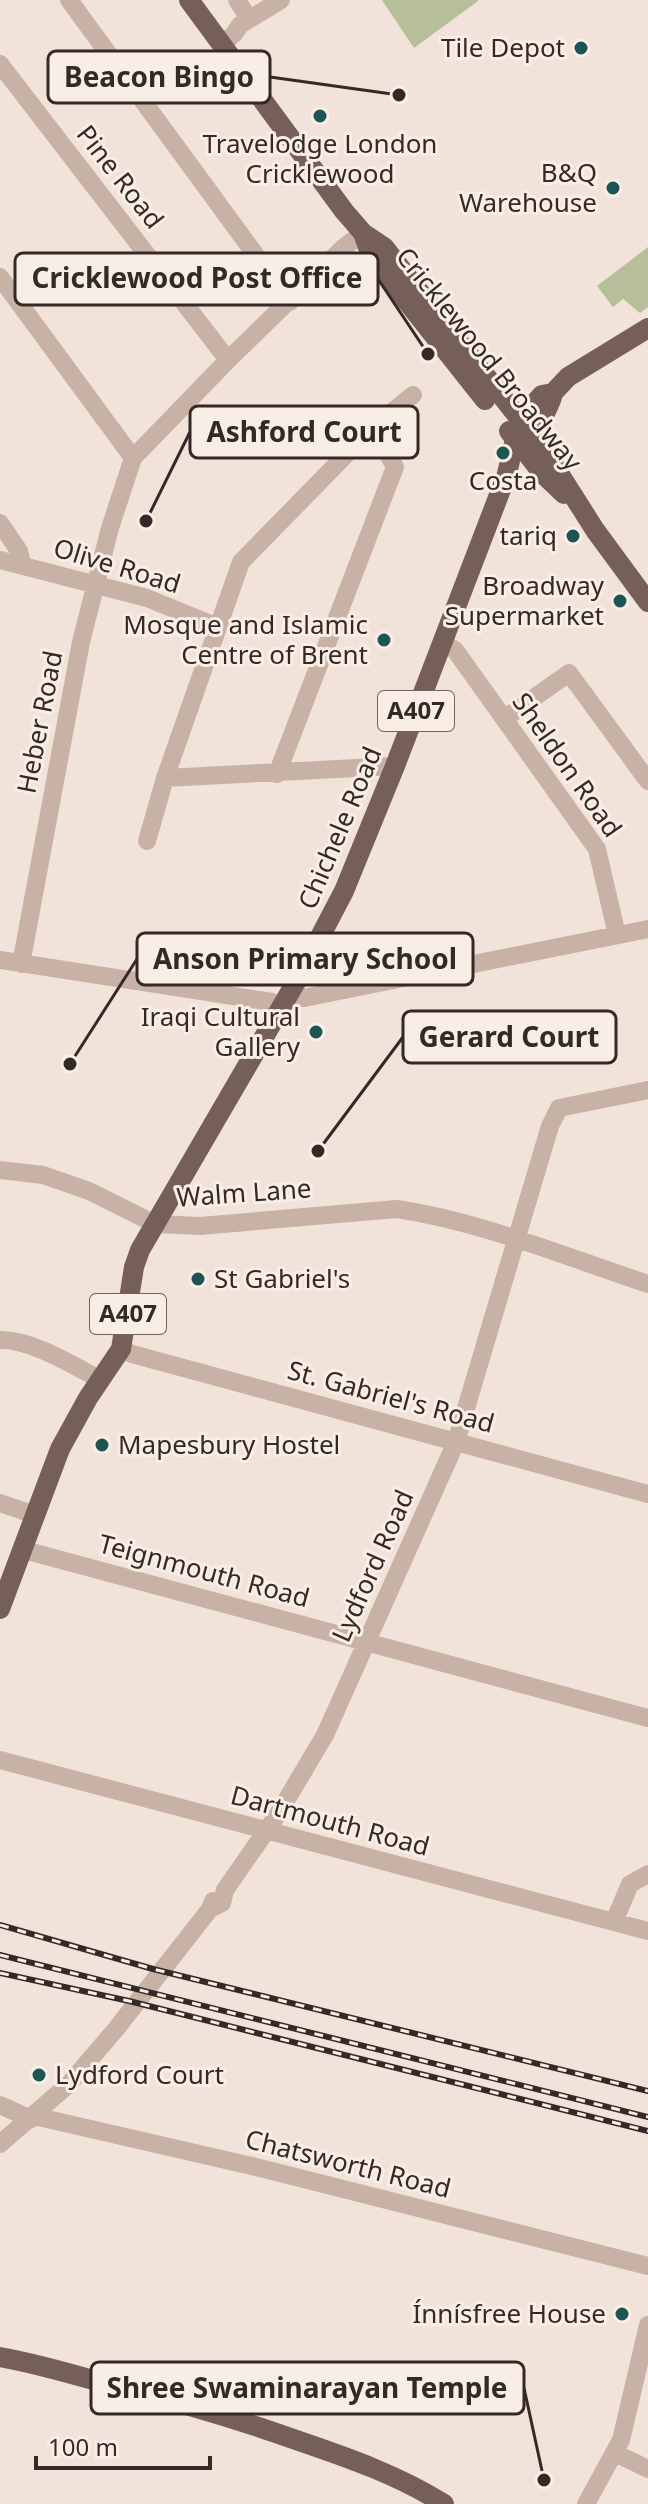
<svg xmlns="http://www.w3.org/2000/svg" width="648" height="2504" font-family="'Noto Sans',sans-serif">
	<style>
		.green { fill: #b6bf9a }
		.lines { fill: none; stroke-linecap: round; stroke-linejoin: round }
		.minor { stroke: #c8b2a6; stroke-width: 18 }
		.major { stroke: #765f58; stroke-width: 20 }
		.rail-casing { stroke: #342926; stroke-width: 6 }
		.rail { stroke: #f9eee5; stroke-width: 3; stroke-dasharray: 9; stroke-linecap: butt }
		.poi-dot { fill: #1d5553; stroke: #f9eee5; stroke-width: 3 }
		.labels { text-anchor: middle; stroke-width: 6; stroke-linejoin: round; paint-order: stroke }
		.shield { fill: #f9eee5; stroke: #6f645f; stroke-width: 2 }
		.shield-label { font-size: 24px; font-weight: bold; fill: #342926 }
		.poi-label { font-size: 26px; fill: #342926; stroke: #f9eee5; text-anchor: end }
		.street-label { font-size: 26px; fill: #342926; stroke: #f9eee5 }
		.leader { fill: none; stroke: #342926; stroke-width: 3 }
		.callout-dot { fill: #342926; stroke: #f9eee5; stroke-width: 3 }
		.callout { fill: #f9eee5; stroke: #342926; stroke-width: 3 }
		.callout-label { font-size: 28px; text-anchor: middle; font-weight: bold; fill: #342926 }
	</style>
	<rect width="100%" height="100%" fill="#f1e3d9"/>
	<path class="green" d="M 382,0 L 478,0 L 478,1 L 414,48 Z
		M 648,247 L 648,307 L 640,313 L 623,299 L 613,307 L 597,286 Z"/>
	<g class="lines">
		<path class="minor" d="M 69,0 L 290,302
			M 237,0 L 249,19
			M 221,45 L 234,34 L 240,25 L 281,0
			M 0,64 L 228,360
			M 0,277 L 133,458
			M 0,523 L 19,551 L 23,566
			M 0,560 L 147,598 L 218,627
			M 442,643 L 455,650 L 597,849 L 617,935
			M 504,719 L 569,673 L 648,781
			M 277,774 L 395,467 L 373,427
			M 165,778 L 395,766
			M 147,841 L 165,778 L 241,562 L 373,427 L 413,395
			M 0,960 L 272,1002 L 282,1006
			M 21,964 L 81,642 L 110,528 L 133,458 L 228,360 L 343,248 L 363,233
			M 291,992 L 304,998 L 648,929
			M 0,1170 L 43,1175 L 89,1191 L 155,1224 L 200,1226 L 397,1209 C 483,1222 566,1257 648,1284
			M 0,1340 C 31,1339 74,1366 101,1380
			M 121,1349 L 132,1354 L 648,1494
			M 0,1503 L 35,1515
			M 24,1550 L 648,1718
			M 0,1760 L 648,1931
			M 210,1909 L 222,1903 L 225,1890 L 278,1814 L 325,1735 L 456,1442 L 550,1126 L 559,1108 L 648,1090
			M 614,1922 L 630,1884 L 648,1874
			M 0,2105 L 31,2119
			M 34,2116 L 256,2167 L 648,2266
			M 0,2144 L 69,2084 L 116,2029 L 210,1909 L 213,1901
			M 615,2453 L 648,2469
			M 586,2504 L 621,2440 L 648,2325"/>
		<path class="major" d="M 189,0 L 344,211 L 363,233 L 384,247 L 545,451 L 595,530 L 648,602
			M 363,233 L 371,256 L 485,400
			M 509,431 L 543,474 L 564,494
			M 528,447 C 534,427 549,413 553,393
			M 0,1609 L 60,1449 L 88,1398 L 121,1349 L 134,1267 L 140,1250 L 300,975 L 344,891 L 395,766 L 507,474 L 519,421 L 542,395 L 553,393 L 568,377 L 648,328
			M 0,2357 C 40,2364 79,2376 118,2387 C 180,2402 240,2420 299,2441 C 349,2458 400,2476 444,2504"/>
		<defs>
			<path id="rail" d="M 0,1925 L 153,1969 L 648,2091
				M 0,1955 L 648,2117
				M 0,1973 L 129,2001 L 648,2131"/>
		</defs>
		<use href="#rail" class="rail-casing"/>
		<use href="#rail" class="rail"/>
	</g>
	<g class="poi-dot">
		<circle cx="581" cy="48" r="8"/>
		<circle cx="320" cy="116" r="8"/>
		<circle cx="613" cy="188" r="8"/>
		<circle cx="503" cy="453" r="8"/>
		<circle cx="573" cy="536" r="8"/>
		<circle cx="620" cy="601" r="8"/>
		<circle cx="384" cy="640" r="8"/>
		<circle cx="316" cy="1032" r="8"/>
		<circle cx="198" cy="1279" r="8"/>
		<circle cx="102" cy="1445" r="8"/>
		<circle cx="39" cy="2075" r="8"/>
		<circle cx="622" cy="2314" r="8"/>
	</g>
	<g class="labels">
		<g class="shield">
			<rect x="378" y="691" width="76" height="40" rx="6"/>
			<rect x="90" y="1294" width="76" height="40" rx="6"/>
		</g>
		<g class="shield-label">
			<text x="416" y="719">A407</text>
			<text x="128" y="1322">A407</text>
		</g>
		<g class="poi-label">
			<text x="565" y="57">Tile Depot</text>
			<text x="320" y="153" text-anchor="middle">Travelodge London<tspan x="320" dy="30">Cricklewood</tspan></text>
			<text x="597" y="182">B&amp;Q<tspan x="597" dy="30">Warehouse</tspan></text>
			<text x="503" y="490" text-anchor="middle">Costa</text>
			<text x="557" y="545">tariq</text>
			<text x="604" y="595">Broadway<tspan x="604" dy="30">Supermarket</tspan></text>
			<text x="368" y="634">Mosque and Islamic<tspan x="368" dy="30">Centre of Brent</tspan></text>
			<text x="300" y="1026">Iraqi Cultural<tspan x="300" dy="30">Gallery</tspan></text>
			<text x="214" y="1288" text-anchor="start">St Gabriel's</text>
			<text x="118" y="1454" text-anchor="start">Mapesbury Hostel</text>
			<text x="55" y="2084" text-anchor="start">Lydford Court</text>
			<text x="606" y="2323">Ínnísfree House</text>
		</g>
		<g class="street-label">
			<text transform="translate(120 177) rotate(52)" y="9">Pine Road</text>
			<text transform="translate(489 359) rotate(51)" y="9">Cricklewood Broadway</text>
			<text transform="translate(117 566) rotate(17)" y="9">Olive Road</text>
			<text transform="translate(40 722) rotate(-79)" y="9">Heber Road</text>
			<text transform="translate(567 765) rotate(55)" y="9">Sheldon Road</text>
			<text transform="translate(340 828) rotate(-67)" y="9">Chichele Road</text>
			<text transform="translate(244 1193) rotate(-4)" y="9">Walm Lane</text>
			<text transform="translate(391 1397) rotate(15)" y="9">St. Gabriel's Road</text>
			<text transform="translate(373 1566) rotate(-66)" y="9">Lydford Road</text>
			<text transform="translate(204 1571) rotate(15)" y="9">Teignmouth Road</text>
			<text transform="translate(330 1821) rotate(15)" y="9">Dartmouth Road</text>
			<text transform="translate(348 2164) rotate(14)" y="9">Chatsworth Road</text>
		</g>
	</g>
	<path class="leader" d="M399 95L270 77M428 354L378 279M146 521L190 432M70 1064L137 959M318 1151L403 1037M544 2480L524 2388"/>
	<g class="callout-dot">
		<circle cx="399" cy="95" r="8"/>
		<circle cx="428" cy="354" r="8"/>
		<circle cx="146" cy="521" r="8"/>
		<circle cx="70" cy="1064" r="8"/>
		<circle cx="318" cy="1151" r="8"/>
		<circle cx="544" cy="2480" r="8"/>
	</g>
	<g class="callout">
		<rect x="48" y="51" width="222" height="52" rx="8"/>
		<rect x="15" y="253" width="363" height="52" rx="8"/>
		<rect x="190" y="406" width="228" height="52" rx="8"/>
		<rect x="137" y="933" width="336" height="52" rx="8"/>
		<rect x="403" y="1011" width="213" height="52" rx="8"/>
		<rect x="91" y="2362" width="433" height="52" rx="8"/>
	</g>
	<g class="callout-label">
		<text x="159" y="87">Beacon Bingo</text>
		<text x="197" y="288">Cricklewood Post Office</text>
		<text x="304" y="442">Ashford Court</text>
		<text x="305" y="969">Anson Primary School</text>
		<text x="509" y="1047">Gerard Court</text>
		<text x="307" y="2398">Shree Swaminarayan Temple</text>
	</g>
	<path d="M36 2456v12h174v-12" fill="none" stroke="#342926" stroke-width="4"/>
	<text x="48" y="2456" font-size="24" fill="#342926" stroke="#f9eee5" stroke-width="6" paint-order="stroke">100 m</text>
</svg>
